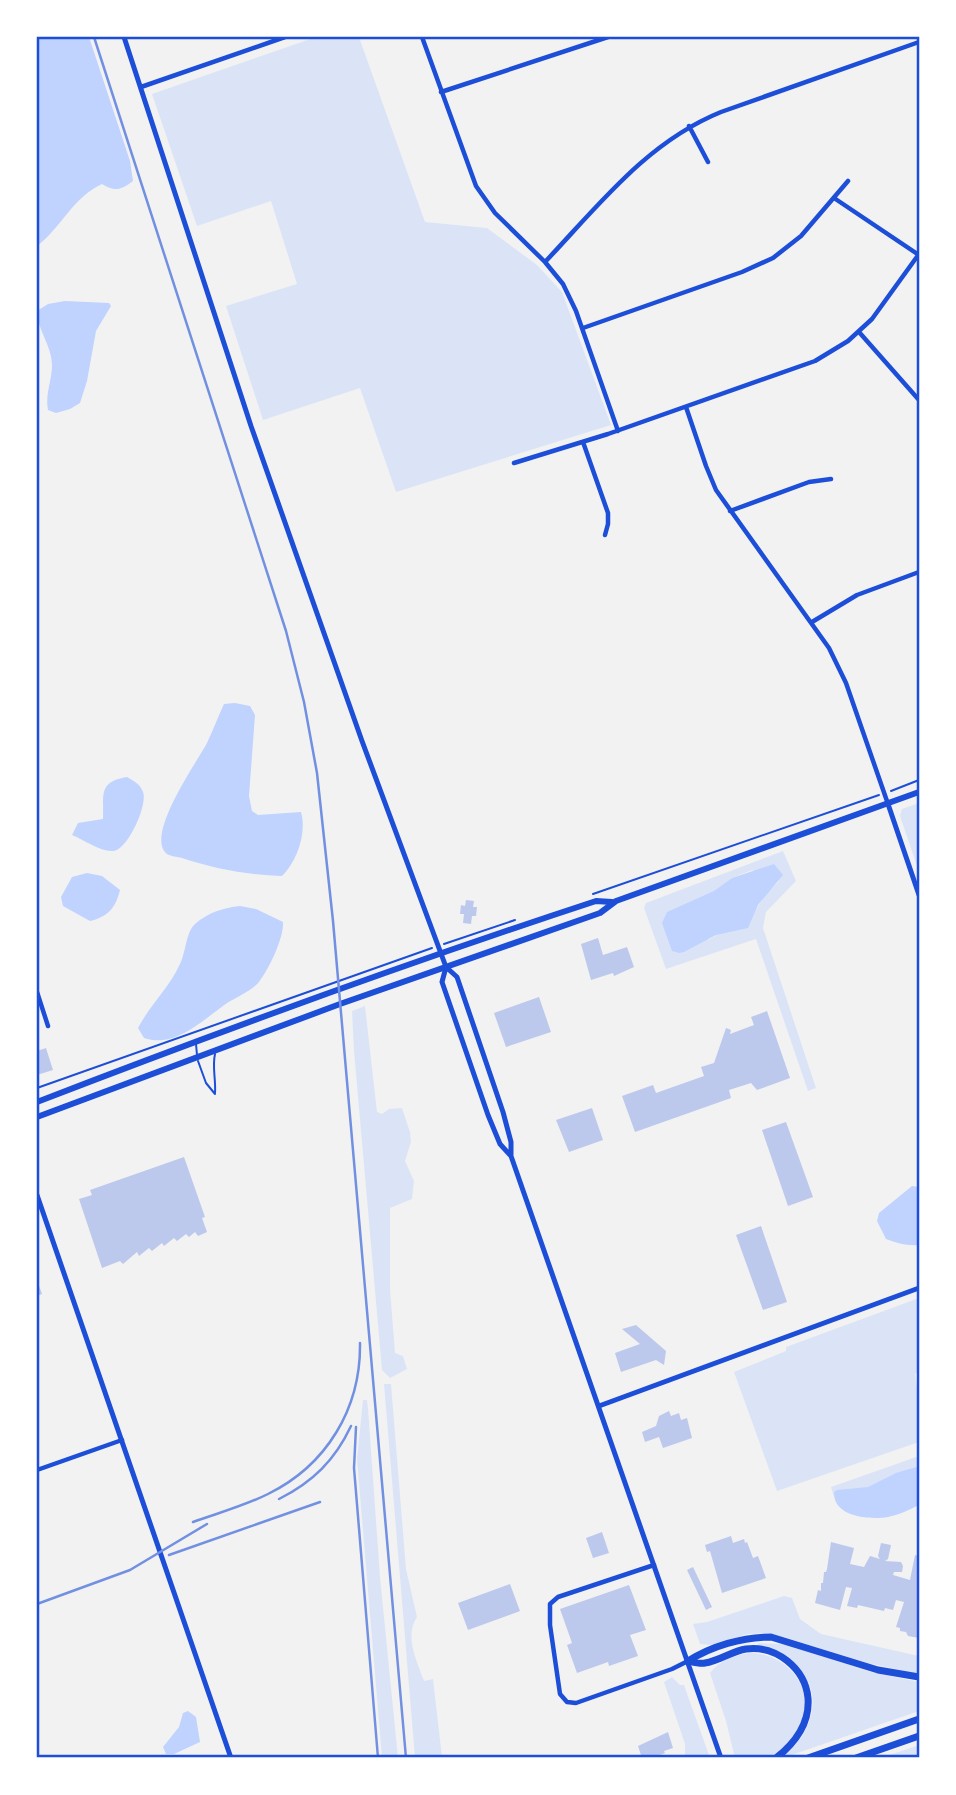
<svg xmlns="http://www.w3.org/2000/svg" width="956" height="1795" font-family="'PT Sans Narrow',sans-serif">
	<style>
		.green { fill: #dbe4f7; fill-rule: evenodd }
		.water { fill: #bfd3fe }
		.building { fill: #bdc9ec }
		.lines { fill: none; stroke-linecap: round; stroke-linejoin: round }
		.path { stroke: #1d4ed8; stroke-width: 2 }
		.service { stroke: #1d4ed8; stroke-width: 2 }
		.minor { stroke: #1d4ed8; stroke-width: 4.5 }
		.tertiary { stroke: #1d4ed8; stroke-width: 5 }
		.secondary { stroke: #1d4ed8; stroke-width: 6 }
		.motorway { stroke: #1d4ed8; stroke-width: 7 }
		.rail { stroke: #7290e2; stroke-width: 2.5 }
		.neatline { fill: none; stroke: #1d4ed8; stroke-width: 2.5 }
	</style>
	<rect width="100%" height="100%" fill="#f2f2f2"/>
	<path class="green" d="M 316,37 L 359,37 L 425,222 L 487,228 L 537,265 L 562,292 L 611,425 L 396,492 L 360,388 L 263,420 L 226,306 L 297,284 L 271,201 L 197,226 L 152,94 Z
		M 919,803 L 919,872 L 900,816 L 902,809 Z
		M 783,851 L 796,881 L 766,912 L 763,928 L 816,1088 L 808,1091 L 756,939 L 666,969 L 644,908 L 646,903 ZM 752,870 L 779,881 L 766,894 L 753,914 L 708,940 L 714,892 L 732,878 Z
		M 365,1006 L 377,1112 L 382,1114 L 389,1109 L 402,1108 L 410,1132 L 411,1142 L 405,1161 L 414,1181 L 412,1199 L 390,1208 L 390,1289 L 395,1353 L 403,1356 L 407,1369 L 390,1378 L 382,1370 L 354,1051 L 352,1011 Z
		M 919,1298 L 919,1371 L 915,1374 L 919,1402 L 919,1442 L 777,1491 L 734,1372 L 786,1351 L 786,1347 Z
		M 384,1384 L 391,1384 L 406,1569 L 417,1617 C 404,1636 417,1661 424,1681 L 433,1679 L 442,1757 L 439,1758 L 415,1758 Z
		M 363,1400 L 367,1400 L 368,1408 L 380,1577 L 398,1758 L 382,1758 L 357,1459 Z
		M 919,1456 L 919,1466 C 902,1470 889,1480 872,1486 C 859,1491 846,1487 834,1494 L 834,1497 L 831,1487 Z
		M 784,1596 L 792,1598 L 800,1619 L 821,1634 L 919,1656 L 919,1674 L 867,1663 L 769,1633 L 748,1634 L 710,1645 L 700,1644 L 693,1624 L 707,1622 Z
		M 758,1643 L 786,1644 L 871,1672 L 919,1682 L 919,1711 L 783,1758 C 790,1749 801,1741 806,1729 C 826,1688 798,1654 758,1645 Z
		M 749,1653 C 784,1652 815,1685 802,1720 C 796,1737 784,1748 771,1758 L 735,1758 L 726,1721 L 710,1673 C 720,1660 733,1656 749,1653 Z
		M 672,1677 L 680,1685 L 684,1685 L 710,1758 L 685,1758 L 685,1744 L 664,1682 Z
		M 919,1745 L 919,1758 L 881,1758 Z"/>
	<path class="water" d="M 37,37 L 89,37 L 130,161 L 133,181 C 121,190 115,192 102,184 C 73,197 61,228 37,246 Z
		M 65,301 L 109,303 L 111,306 L 96,331 L 87,381 L 80,403 L 70,409 L 56,413 L 48,410 C 45,393 52,381 52,365 C 52,346 37,329 37,311 L 48,304 Z
		M 235,703 L 250,706 L 255,715 L 249,796 L 252,811 L 258,815 L 301,812 C 307,833 297,861 282,876 C 248,875 215,869 182,858 C 178,857 170,856 167,854 C 144,836 197,762 207,743 C 213,730 218,717 224,704 Z
		M 127,777 C 134,781 140,784 143,792 C 148,804 128,850 113,851 C 101,852 84,840 72,835 L 78,823 L 103,819 C 104,794 98,782 127,777 Z
		M 774,864 L 783,875 L 758,905 L 748,928 L 716,935 L 684,952 L 679,953 L 672,951 L 662,923 L 667,912 L 714,891 L 732,878 Z
		M 87,873 L 102,876 L 120,890 C 116,907 108,917 90,921 L 63,906 L 61,897 L 72,877 Z
		M 240,906 L 256,909 L 283,922 C 284,938 269,969 259,982 C 251,991 237,997 227,1003 C 204,1019 175,1049 144,1038 L 138,1028 C 150,1005 169,988 180,964 C 186,952 186,932 195,924 C 209,912 223,908 240,906 Z
		M 912,1186 L 919,1187 L 919,1245 C 907,1246 897,1243 886,1239 L 877,1221 L 879,1213 Z
		M 919,1466 L 919,1505 C 909,1510 898,1515 888,1517 C 869,1520 833,1517 834,1492 L 837,1490 L 868,1487 L 896,1473 Z
		M 188,1711 L 196,1717 L 200,1742 L 174,1754 L 166,1754 L 163,1747 L 179,1727 L 183,1713 Z"/>
	<path class="building" d="M 466,900 L 474,901 L 473,907 L 477,907 L 476,916 L 472,916 L 471,924 L 463,923 L 464,914 L 460,914 L 461,905 L 465,906 Z
		M 598,938 L 603,955 L 627,947 L 634,967 L 614,976 L 613,973 L 591,980 L 581,944 Z
		M 539,997 L 551,1032 L 506,1047 L 494,1013 Z
		M 767,1011 L 790,1078 L 757,1090 L 751,1083 L 729,1090 L 731,1098 L 635,1132 L 622,1096 L 653,1085 L 656,1093 L 704,1076 L 701,1067 L 714,1063 L 726,1028 L 731,1030 L 730,1034 L 754,1025 L 751,1017 Z
		M 46,1048 L 53,1070 L 37,1075 L 37,1051 Z
		M 592,1108 L 603,1140 L 569,1152 L 556,1120 Z
		M 786,1122 L 813,1197 L 788,1206 L 762,1130 Z
		M 184,1157 L 205,1217 L 202,1218 L 207,1232 L 198,1236 L 195,1232 L 189,1237 L 186,1234 L 177,1241 L 174,1238 L 164,1246 L 162,1243 L 152,1251 L 149,1248 L 139,1256 L 137,1252 L 123,1264 L 120,1261 L 102,1268 L 79,1199 L 92,1195 L 90,1190 Z
		M 761,1226 L 787,1302 L 763,1310 L 736,1235 Z
		M 37,1280 L 42,1294 L 37,1296 Z
		M 636,1325 L 666,1351 L 664,1365 L 656,1360 L 621,1372 L 615,1353 L 640,1344 L 622,1329 Z
		M 669,1411 L 671,1416 L 679,1413 L 681,1420 L 687,1418 L 692,1438 L 663,1448 L 659,1437 L 645,1442 L 642,1432 L 656,1426 L 659,1416 Z
		M 602,1532 L 609,1553 L 593,1558 L 586,1538 Z
		M 731,1536 L 733,1543 L 744,1539 L 745,1543 L 747,1542 L 753,1558 L 758,1556 L 766,1578 L 722,1593 L 710,1551 L 707,1552 L 705,1545 Z
		M 831,1542 L 854,1548 L 850,1564 L 864,1567 L 870,1556 L 880,1559 L 878,1556 L 881,1543 L 891,1545 L 888,1559 L 885,1561 L 901,1562 L 903,1566 L 902,1572 L 894,1572 L 893,1575 L 910,1580 L 915,1555 L 919,1556 L 919,1638 L 908,1636 L 906,1632 L 900,1631 L 900,1628 L 896,1627 L 904,1602 L 896,1600 L 893,1610 L 885,1608 L 884,1611 L 858,1605 L 857,1608 L 847,1606 L 852,1588 L 846,1587 L 840,1610 L 815,1603 L 818,1590 L 821,1591 L 821,1583 L 823,1583 L 824,1572 L 826,1572 L 827,1569 Z
		M 693,1567 L 712,1607 L 706,1610 L 687,1570 Z
		M 510,1584 L 520,1611 L 468,1630 L 458,1603 Z
		M 629,1585 L 646,1630 L 630,1635 L 638,1656 L 609,1666 L 608,1662 L 577,1673 L 567,1645 L 572,1643 L 560,1609 Z
		M 668,1732 L 673,1748 L 664,1751 L 665,1753 L 651,1758 L 642,1758 L 638,1746 Z"/>
	<g class="lines">
		<path class="path" d="M 891,791 L 919,780
			M 593,894 L 879,795
			M 444,944 L 515,920
			M 37,1088 L 432,948"/>
		<path class="service" d="M 196,1044 L 197,1055
			M 198,1061 L 206,1083 L 215,1094
			M 215,1093 C 216,1079 212,1067 215,1054"/>
		<path class="minor" d="M 422,37 L 476,186 L 495,213 L 545,262 L 563,284 L 576,311 L 618,431
			M 141,87 L 285,37
			M 441,92 L 608,37
			M 689,126 L 708,162
			M 834,198 L 919,255
			M 545,262 C 599,205 647,142 721,112 L 919,42
			M 583,328 L 742,272 L 773,258 L 801,236 L 848,181
			M 859,332 L 919,400
			M 686,407 L 706,466 L 716,490 L 829,648 L 846,683 L 888,804
			M 583,442 L 608,513 L 608,524 L 605,535
			M 514,463 L 608,434 L 815,361 L 848,341 L 872,319 L 919,254
			M 730,511 L 809,482 L 831,479
			M 812,622 L 857,595 L 919,572
			M 37,992 L 48,1026
			M 37,1470 L 122,1440
			M 654,1565 L 558,1597 L 550,1604 L 550,1625 L 560,1694 L 567,1702 L 576,1703 L 672,1669 L 688,1661"/>
		<path class="tertiary" d="M 124,37 L 251,426 L 362,741 L 446,967 L 457,977 L 503,1112 L 511,1142 L 511,1156
			M 888,804 L 919,895
			M 446,967 L 442,982 L 488,1115 L 500,1144 L 511,1156 L 721,1758
			M 37,1195 L 231,1758
			M 599,1406 L 919,1288"/>
		<path class="secondary" d="M 37,1102 C 221,1031 407,963 596,901 L 612,902
			M 37,1117 L 340,1004 L 600,913 L 616,901 L 919,792"/>
		<path class="motorway" d="M 688,1661 C 712,1646 742,1637 771,1637 L 878,1670 L 919,1677
			M 689,1661 C 693,1662 700,1664 705,1663 C 719,1661 732,1651 746,1649 C 776,1645 805,1668 808,1698 C 810,1724 795,1743 776,1758
			M 808,1758 L 919,1719
			M 856,1758 L 919,1736"/>
		<path class="rail" d="M 94,37 L 286,631 L 304,702 L 317,773 L 333,921 L 406,1758
			M 356,1427 L 354,1468 L 378,1758
			M 279,1499 C 313,1482 335,1460 351,1426
			M 193,1522 C 218,1513 244,1506 268,1494 C 327,1465 361,1408 360,1343
			M 169,1555 L 320,1502
			M 37,1604 L 130,1570 L 207,1524"/>
	</g>
	<rect width="956" height="1795" fill="none" stroke="#ffffff" stroke-width="77"/>
	<rect x="38" y="38" width="880" height="1718" class="neatline"/>
</svg>
